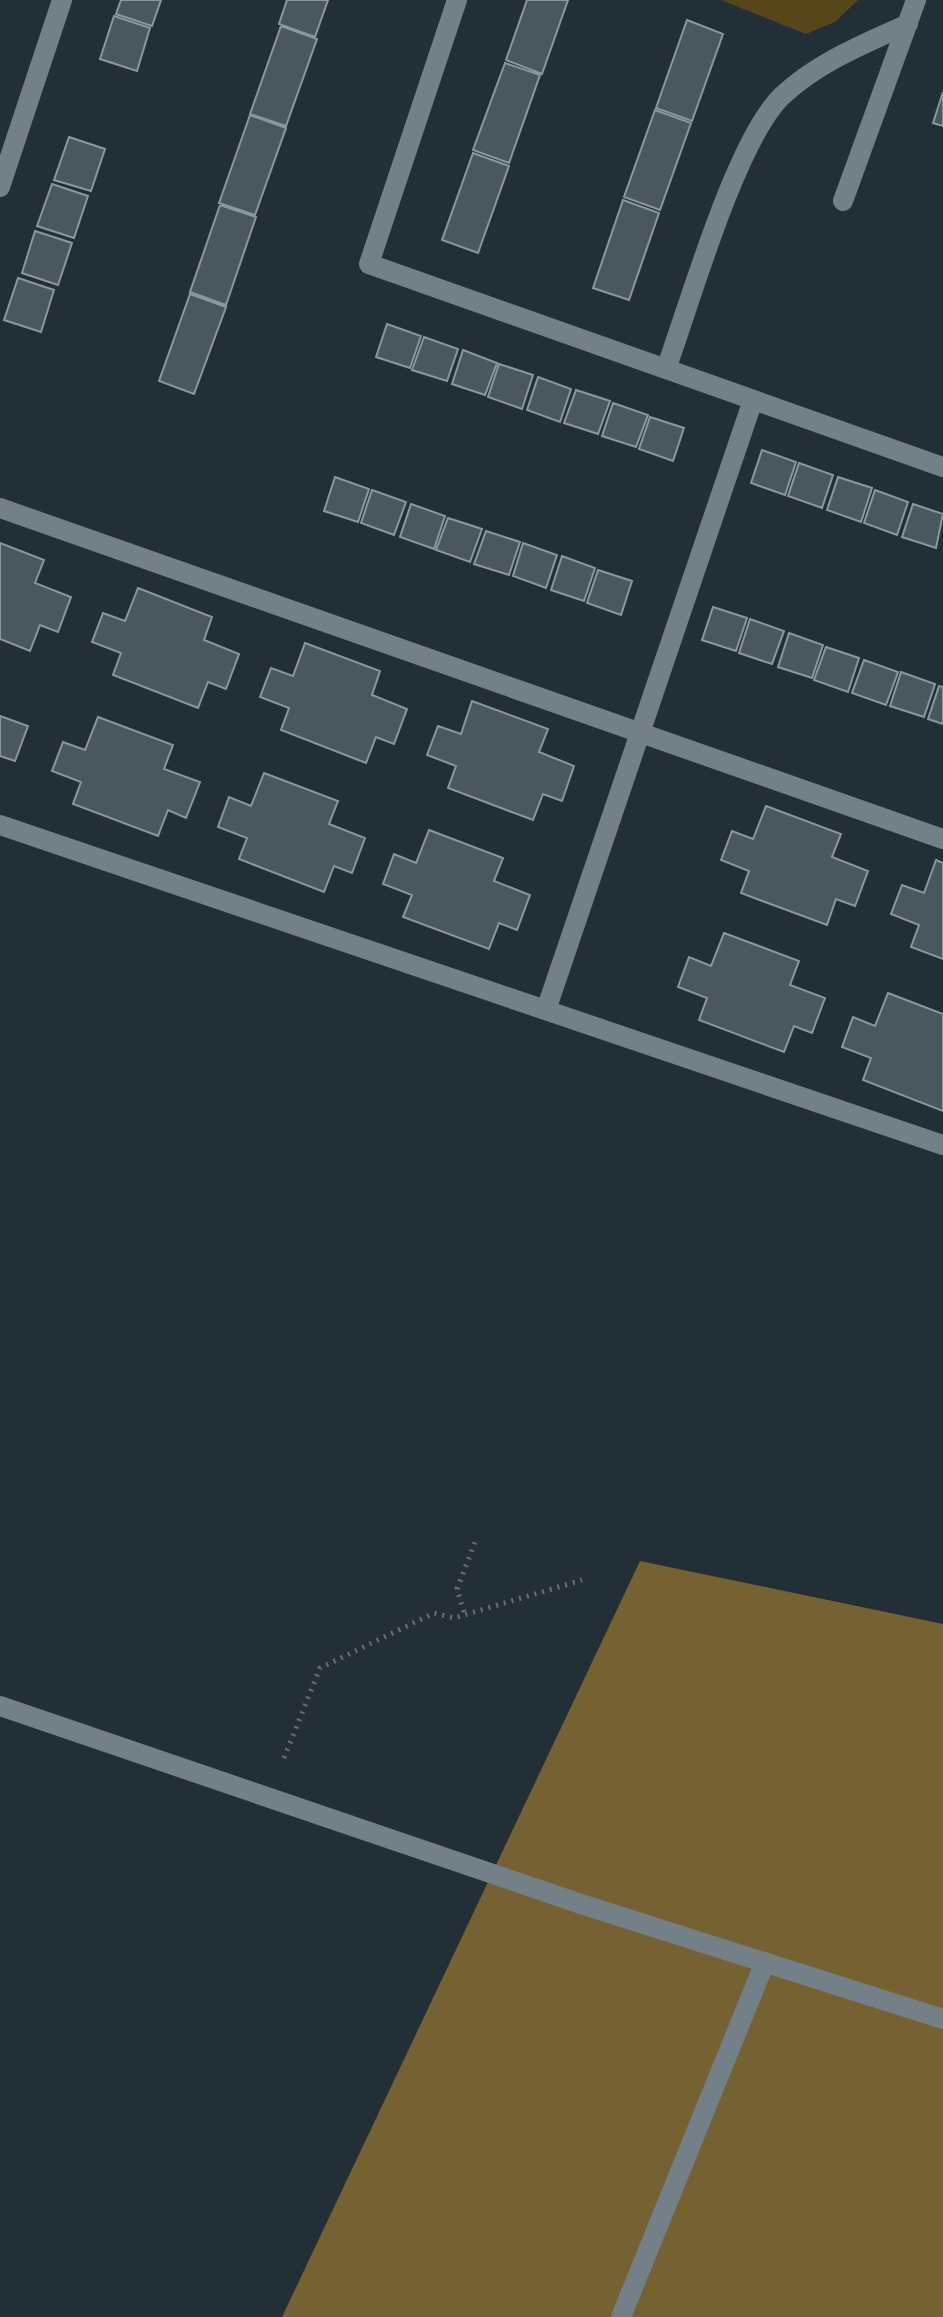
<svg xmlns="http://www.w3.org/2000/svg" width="943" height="2317" font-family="Inter,sans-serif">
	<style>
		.green { fill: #57461a }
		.forest { fill: #756131 }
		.building { fill: #4a575e; stroke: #8a97a0; stroke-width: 2 }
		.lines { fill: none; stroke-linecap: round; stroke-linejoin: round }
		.path { stroke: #657076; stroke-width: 5; stroke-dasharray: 2 6; stroke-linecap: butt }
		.street { stroke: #738088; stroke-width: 20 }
		.secondary { stroke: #738088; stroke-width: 20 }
	</style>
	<rect width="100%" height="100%" fill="#232f36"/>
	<path class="green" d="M 721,0 L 858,0 L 835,22 L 806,34 Z"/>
	<path class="forest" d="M 640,1561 L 943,1624 L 943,2317 L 282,2317 Z"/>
	<path class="building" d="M 121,0 L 161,0 L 152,26 L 116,14 Z
		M 287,0 L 328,0 L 315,37 L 279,24 Z
		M 527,0 L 568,0 L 542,74 L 506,60 Z
		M 114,16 L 150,28 L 137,71 L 100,59 Z
		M 687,20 L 723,34 L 692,121 L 656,108 Z
		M 281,26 L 317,39 L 286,126 L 250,114 Z
		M 505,63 L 540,75 L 509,163 L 473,150 Z
		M 943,92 L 943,126 L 933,123 Z
		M 655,110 L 691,123 L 660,210 L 624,197 Z
		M 250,115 L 286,128 L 255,215 L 219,203 Z
		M 69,137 L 105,149 L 91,191 L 54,180 Z
		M 473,153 L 509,166 L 478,253 L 442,240 Z
		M 52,184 L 88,196 L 74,238 L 37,226 Z
		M 623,200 L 659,213 L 629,300 L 593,288 Z
		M 220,205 L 256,217 L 226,305 L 190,292 Z
		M 35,231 L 72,243 L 58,285 L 22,273 Z
		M 18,278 L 54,290 L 41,332 L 4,320 Z
		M 190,294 L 226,307 L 194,394 L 159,381 Z
		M 387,324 L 421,336 L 410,368 L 376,357 Z
		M 424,337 L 458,349 L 447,381 L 412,370 Z
		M 463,350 L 497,363 L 485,395 L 452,384 Z
		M 499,364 L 533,375 L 522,409 L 488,397 Z
		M 538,377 L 571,389 L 560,422 L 527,410 Z
		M 576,390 L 610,401 L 598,434 L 564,423 Z
		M 613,403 L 648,415 L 636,447 L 602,436 Z
		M 650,417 L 684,428 L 673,461 L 639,449 Z
		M 762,450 L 796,462 L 785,495 L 751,483 Z
		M 799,463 L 833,475 L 822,508 L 788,496 Z
		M 335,477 L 369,489 L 358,522 L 324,511 Z
		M 838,477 L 872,488 L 861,522 L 827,510 Z
		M 372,490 L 406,502 L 394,535 L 361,523 Z
		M 875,490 L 908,502 L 897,535 L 864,523 Z
		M 411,504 L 445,516 L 434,549 L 400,537 Z
		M 913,504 L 943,514 L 936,548 L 902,537 Z
		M 448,518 L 482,529 L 470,562 L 436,550 Z
		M 486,531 L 520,542 L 509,575 L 474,564 Z
		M 0,543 L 44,560 L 35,583 L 71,597 L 58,632 L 40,625 L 30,651 L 0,639 Z
		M 523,543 L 557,555 L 546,588 L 513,576 Z
		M 562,556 L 595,568 L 584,601 L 551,590 Z
		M 598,570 L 632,581 L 621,615 L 587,603 Z
		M 138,588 L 212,617 L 204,640 L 239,654 L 226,689 L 208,682 L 198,708 L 113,675 L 121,653 L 92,642 L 103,613 L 125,621 Z
		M 713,607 L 747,618 L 736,651 L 702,640 Z
		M 750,619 L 784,631 L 772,664 L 739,653 Z
		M 789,633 L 823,645 L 812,678 L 778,667 Z
		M 305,643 L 380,671 L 372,695 L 407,709 L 394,744 L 376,737 L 366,763 L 281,730 L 289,708 L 260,697 L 271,668 L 293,676 Z
		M 826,647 L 859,658 L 848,692 L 814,680 Z
		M 864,660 L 898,672 L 886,705 L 852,693 Z
		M 901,672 L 935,684 L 924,717 L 890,706 Z
		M 939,686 L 943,687 L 943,724 L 928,719 Z
		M 472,701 L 548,729 L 539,752 L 574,766 L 562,801 L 543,794 L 533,820 L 448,788 L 456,766 L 427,755 L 438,726 L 461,734 Z
		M 0,716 L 28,726 L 15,761 L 0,756 Z
		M 98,717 L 173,745 L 164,769 L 200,782 L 186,818 L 168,810 L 158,836 L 73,804 L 81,782 L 52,771 L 63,742 L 85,750 Z
		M 264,773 L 338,801 L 329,824 L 365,838 L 352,873 L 334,866 L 324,892 L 239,859 L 247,838 L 218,827 L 229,797 L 251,806 Z
		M 766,806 L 841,834 L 832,857 L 868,871 L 855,906 L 836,899 L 827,925 L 741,893 L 749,871 L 721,860 L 732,831 L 753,839 Z
		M 429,830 L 503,858 L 494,881 L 530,895 L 517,930 L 499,923 L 489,949 L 403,917 L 412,895 L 383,884 L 394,854 L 416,863 Z
		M 936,860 L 943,863 L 943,959 L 911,947 L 919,925 L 891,914 L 902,885 L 924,893 Z
		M 724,933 L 799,961 L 790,985 L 825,998 L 812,1033 L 794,1026 L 784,1052 L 699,1020 L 707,998 L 678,987 L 689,957 L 711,966 Z
		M 888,993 L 943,1014 L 943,1111 L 863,1080 L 871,1058 L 842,1047 L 853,1017 L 875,1026 Z"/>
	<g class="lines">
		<path class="path" d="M 464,1612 L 457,1589 L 475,1542
			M 284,1758 L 320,1668 L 434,1613 L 454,1618 L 582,1580"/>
		<path class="street" d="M 457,0 L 369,264 L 943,467
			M 0,187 L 62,0
			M 843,201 L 916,0
			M 666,369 C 690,303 736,140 782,96 C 818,62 864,44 908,24
			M 0,508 L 943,839
			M 0,825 L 943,1145
			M 546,1010 L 753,400
			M 621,2317 L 765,1962"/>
		<path class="secondary" d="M 0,1706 L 581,1904 L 943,2019"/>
	</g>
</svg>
